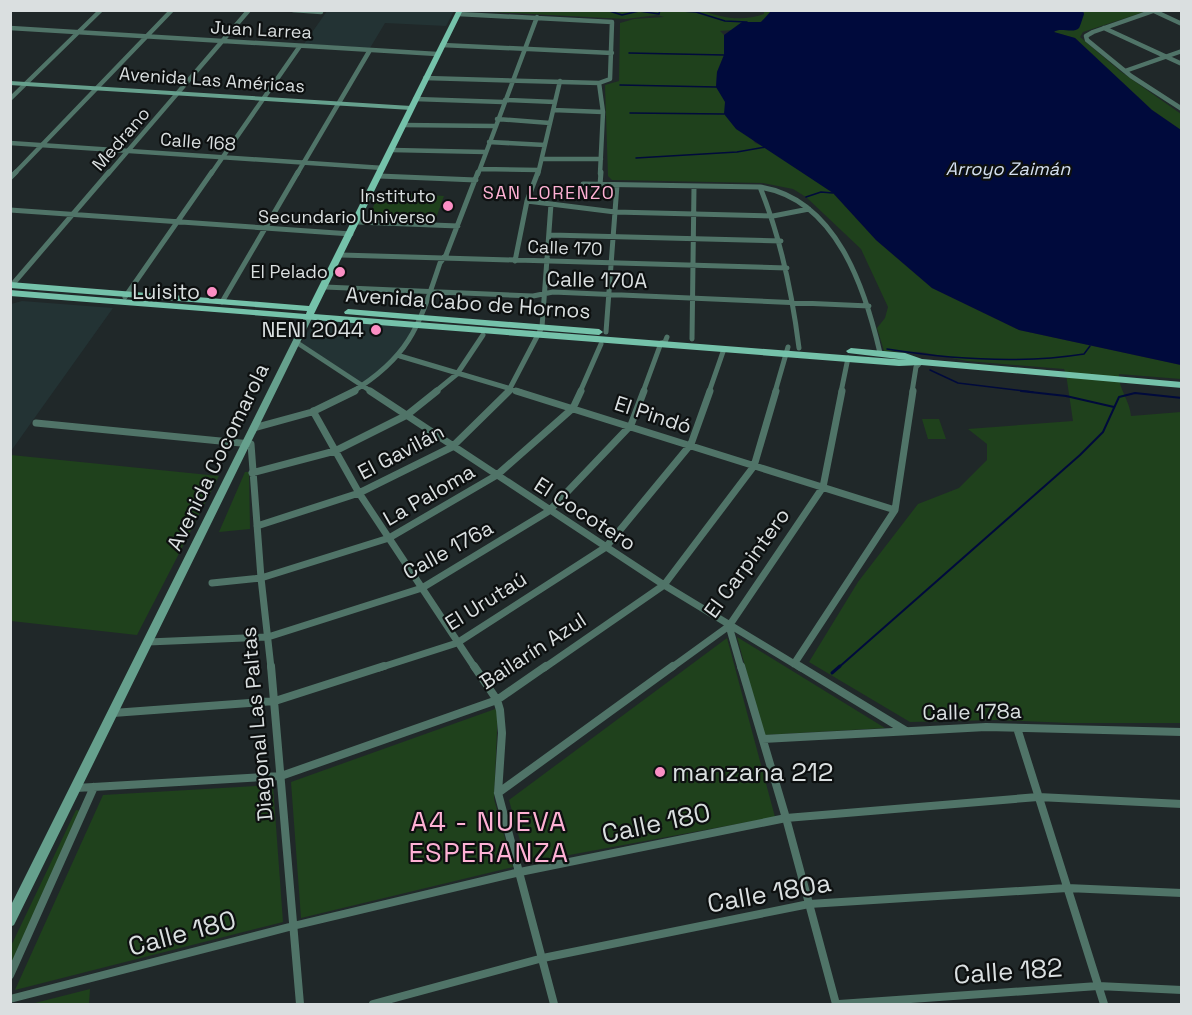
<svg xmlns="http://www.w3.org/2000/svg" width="1192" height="1015" font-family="'Space Grotesk',sans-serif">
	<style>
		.built { fill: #233334 }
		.green { fill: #1f411c }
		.water { fill: #000a3c }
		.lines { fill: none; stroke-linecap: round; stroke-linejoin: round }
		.stream-far2 { stroke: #000a3c; stroke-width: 1.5 }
		.stream-far1 { stroke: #000a3c; stroke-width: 2 }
		.stream { stroke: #000a3c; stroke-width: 3 }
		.minor-far3 { stroke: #507468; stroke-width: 4.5 }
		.minor-far2 { stroke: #507468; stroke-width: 5 }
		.minor-far1 { stroke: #507468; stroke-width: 7 }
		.minor { stroke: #507468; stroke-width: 8 }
		.secondary { fill: #66a08d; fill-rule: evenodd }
		.primary { fill: #75c2aa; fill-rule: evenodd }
		.poi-dot { fill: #fb8fc4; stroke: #0d1010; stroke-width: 2 }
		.labels { text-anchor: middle; stroke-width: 4.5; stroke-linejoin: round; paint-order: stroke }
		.far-street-label { font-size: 18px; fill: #dadfe0; stroke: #0d1010 }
		.far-water-label { font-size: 18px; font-style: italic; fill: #d5e0f1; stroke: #0d1010 }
		.far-neighbourhood-label { font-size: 18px; letter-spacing: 1.5px; fill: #feb1d4; stroke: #0d1010 }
		.far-poi-label { font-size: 18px; fill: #dadfe0; stroke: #0d1010; text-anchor: end }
		.street-label { font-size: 21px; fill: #dadfe0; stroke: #0d1010 }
		.poi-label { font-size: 21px; fill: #dadfe0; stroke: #0d1010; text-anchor: end }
		.near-poi-label { font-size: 26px; fill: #dadfe0; stroke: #0d1010; text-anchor: start }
		.near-street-label { font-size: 26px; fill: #dadfe0; stroke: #0d1010 }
		.near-neighbourhood-label { font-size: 27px; letter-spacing: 1.5px; fill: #feb1d4; stroke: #0d1010 }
	</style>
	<rect width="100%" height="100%" fill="#202829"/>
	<path class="built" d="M 327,11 L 454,11 L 446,26 L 385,23 L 370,48 L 304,44 Z
		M 22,301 L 113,308 L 11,451 L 11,304 Z
		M 315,320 L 358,322 L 416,328 L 397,355 L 362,387 L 300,344 Z"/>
	<path class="green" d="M 701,10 C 722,18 742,22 764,14 L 764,11 L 782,11 L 746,29 L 720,31 L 724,35 L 724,55 L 717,72 L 716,87 L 755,143 L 766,147 L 833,193 L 876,240 L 932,288 L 1019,330 L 1181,365 L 1181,379 L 1119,374 C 1118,388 1130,401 1131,416 L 1181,412 L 1181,723 L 1070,723 L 996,720 L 910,722 L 809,662 L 858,582 L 918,504 L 959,488 L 987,460 L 987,444 L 968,429 L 1073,421 L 1066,374 L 1064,369 L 967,361 L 921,352 L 884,351 L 877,328 L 885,318 L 888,307 L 861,249 L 806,197 L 793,189 L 763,183 L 612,180 L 608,176 L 605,85 L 619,81 L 620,23 L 634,19 L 664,17 L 657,15 L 626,19 L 474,11 Z
		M 1083,11 L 1147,11 L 1083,32 L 1080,37 L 1120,71 L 1181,114 L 1181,130 L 1152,110 L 1075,38 L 1053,32 L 1058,29 L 1075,30 L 1084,14 Z
		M 379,192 L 444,196 L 436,218 L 370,215 Z
		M 922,419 L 939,419 L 946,439 L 928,439 Z
		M 11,455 L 219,476 L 137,635 L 11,621 Z
		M 245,472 L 249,472 L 250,529 L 219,532 Z
		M 737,637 L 885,728 L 764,735 Z
		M 727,638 L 775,817 L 526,863 L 509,800 Z
		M 498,708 L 494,799 L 513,867 L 301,918 L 291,782 Z
		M 273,785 L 283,922 L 15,990 L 103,795 Z
		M 76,810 L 83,811 L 11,963 L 11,946 Z
		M 90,989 L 89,1004 L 31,1004 Z"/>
	<path class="water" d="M 771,11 L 1083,11 L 1084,14 C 1083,17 1080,27 1079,28 C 1074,34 1060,27 1054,32 L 1075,38 L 1152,110 L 1181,130 L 1181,365 L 1019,330 L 932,288 L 876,240 L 833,193 L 736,129 L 724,114 L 725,102 L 716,87 L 717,72 L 724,55 L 724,35 L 742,22 L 761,22 Z"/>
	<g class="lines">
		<path class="stream-far2" d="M 606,10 L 622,15 L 639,11 L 659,14 L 660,10
			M 667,10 L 696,12 L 725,21 L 747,22
			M 629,53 L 724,55
			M 620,85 L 716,87
			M 630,113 L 724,114
			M 636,158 L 737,152 L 766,147
			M 806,197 L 821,192 L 833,193
			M 887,349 C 950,359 1021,364 1084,354 L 1090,346
			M 930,370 L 958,383 L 1033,392"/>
		<path class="stream-far1" d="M 1021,391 L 1066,396 L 1114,407
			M 838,668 L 1080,455 L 1103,432 L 1119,397 L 1135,393 L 1182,398"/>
		<path class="stream" d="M 832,673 L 840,666"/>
		<path class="minor-far3" d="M 293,10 L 321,12
			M 1156,10 L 1093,32 L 1086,36 L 1087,40 L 1131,76 L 1182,109
			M 1154,11 L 1182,24
			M 10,28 L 437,54
			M 1104,28 L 1182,64
			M 442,45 L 612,53
			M 1125,71 L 1182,51
			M 425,78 L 599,83 L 610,79 L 612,22 L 458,14
			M 599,83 L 603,112 L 600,174
			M 10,99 L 101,10
			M 415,99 L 503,102
			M 505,100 L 555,102
			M 553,110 L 603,112
			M 497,119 L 550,123
			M 403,125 L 494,126
			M 489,142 L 545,145
			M 10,143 L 383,168
			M 392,150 L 486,152
			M 542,159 L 601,159
			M 480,169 L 539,170
			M 14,174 L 172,10
			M 108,174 L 249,10
			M 211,174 L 300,46
			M 297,174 L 370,50
			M 478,174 L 537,17
			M 538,174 L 560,81"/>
		<path class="minor-far2" d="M 379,176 L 476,180
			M 10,178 L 16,172
			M 583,184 L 760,187 C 836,199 865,288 880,353
			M 600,185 L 601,172
			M 760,187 C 781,239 792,292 799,348
			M 527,201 L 615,212 L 773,216 L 809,209
			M 10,210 L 351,234
			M 357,222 L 458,226
			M 551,235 L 781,241
			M 341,255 L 787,268
			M 515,261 L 527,201 L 538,172
			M 12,285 L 109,172
			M 325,287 L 533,296 L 553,292 L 869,306
			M 125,297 L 212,172
			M 222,302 L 298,172
			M 606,332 L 617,185
			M 692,339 L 694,187
			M 296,342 L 372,392
			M 400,356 L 521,392
			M 352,392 C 411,356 419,325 440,263 L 446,255 L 478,172
			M 435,392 L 457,374 L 483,335
			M 508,392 L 542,327 L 551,204
			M 580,392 L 601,344
			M 643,392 L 661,343 L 665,342 L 667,337
			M 709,392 L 724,349
			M 775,392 L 788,347
			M 841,392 L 848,358
			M 912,392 L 916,367 L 921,362"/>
		<path class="minor-far1" d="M 370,391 L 664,585 L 801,668
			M 516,391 L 895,510
			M 313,411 L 359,493 L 475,668
			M 36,423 L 251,444 L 261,578 L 271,668
			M 254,428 L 312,412 L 355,391
			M 252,473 L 335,451 L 407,415 L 437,391
			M 257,526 L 359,493 L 452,447 L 509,391
			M 212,583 L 261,578 L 389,538 L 497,475 L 573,408 L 581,391
			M 729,626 L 741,668
			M 148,642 L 268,637 L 422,588 L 549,511 L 631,425 L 644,391
			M 794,664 L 895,510 L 913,391
			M 379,668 L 457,643 L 606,547 L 691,444 L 710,391
			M 544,668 L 664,585 L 754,466 L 776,391
			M 671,668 L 729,626 L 823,487 L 842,391"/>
		<path class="minor" d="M 271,666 L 300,1004
			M 474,666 L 497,700 L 500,710 L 502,733 L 498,793 L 554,1004
			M 741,666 L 786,818 L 836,1004
			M 799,666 L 906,731
			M 113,713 L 275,701 L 384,666
			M 1017,728 L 1104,1004
			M 763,739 L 986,727 L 1182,732
			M 76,788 L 281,776 L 497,700 L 546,666
			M 498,793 L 673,666
			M 10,975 L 94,787
			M 10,999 L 293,926 L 520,872 L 786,818 L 1038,797 L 1182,804
			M 373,1004 L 543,958 L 809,904 L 1067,888 L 1182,893
			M 839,1004 L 1098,986 L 1182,990"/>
		<path class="secondary" d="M 10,81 L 411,106 L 414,108 L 411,110 L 10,85 Z
			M 306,314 L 312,314 L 313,316 L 14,925 L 10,927 L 10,907 Z"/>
		<path class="primary" d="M 457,10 L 463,10 L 314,314 L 907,360 L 848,353 L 846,351 L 851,348 L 905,353 L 922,359 L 1182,382 L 1182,388 L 921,365 L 899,366 L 10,296 L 10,290 L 306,314 L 307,311 L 10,288 L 10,282 L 309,306 Z
			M 348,309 L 599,329 L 603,332 L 599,335 L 345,314 L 344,312 Z"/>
	</g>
	<g class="poi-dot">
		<circle cx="448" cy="206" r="6"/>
		<circle cx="340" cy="272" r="6"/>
		<circle cx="212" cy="292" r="6"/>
		<circle cx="376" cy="330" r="6"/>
		<circle cx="660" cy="772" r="6"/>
	</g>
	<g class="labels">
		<g class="far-street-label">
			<text transform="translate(261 30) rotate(3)" y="6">Juan Larrea</text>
			<text transform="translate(212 80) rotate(4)" y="6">Avenida Las Américas</text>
			<text transform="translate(121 139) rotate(-49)" y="6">Medrano</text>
			<text transform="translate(198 142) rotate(4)" y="6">Calle 168</text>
			<text transform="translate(565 248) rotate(2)" y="6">Calle 170</text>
		</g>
		<g class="far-water-label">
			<text x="1008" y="175">Arroyo Zaimán</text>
		</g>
		<g class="far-neighbourhood-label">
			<text x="549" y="199">SAN LORENZO</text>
		</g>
		<g class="far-poi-label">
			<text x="436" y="202">Instituto<tspan x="436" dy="21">Secundario Universo</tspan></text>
			<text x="328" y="278">El Pelado</text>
		</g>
		<g class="street-label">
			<text transform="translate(597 280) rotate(1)" y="7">Calle 170A</text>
			<text transform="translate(468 303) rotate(4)" y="7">Avenida Cabo de Hornos</text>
			<text transform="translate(653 415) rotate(18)" y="7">El Pindó</text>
			<text transform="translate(401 452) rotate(-28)" y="7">El Gavilán</text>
			<text transform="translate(218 457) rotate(-64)" y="7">Avenida Cocomarola</text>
			<text transform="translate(429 495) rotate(-30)" y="7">La Paloma</text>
			<text transform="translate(585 514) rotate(33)" y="7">El Cocotero</text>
			<text transform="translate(448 550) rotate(-29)" y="7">Calle 176a</text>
			<text transform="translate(747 563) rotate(-54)" y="7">El Carpintero</text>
			<text transform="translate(486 601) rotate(-32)" y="7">El Urutaú</text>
			<text transform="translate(533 651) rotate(-33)" y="7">Bailarín Azul</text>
			<text transform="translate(972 712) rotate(-1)" y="7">Calle 178a</text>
			<text transform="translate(257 724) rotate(-95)" y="7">Diagonal Las Paltas</text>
		</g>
		<g class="poi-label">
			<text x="200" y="299">Luisito</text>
			<text x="364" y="337">NENI 2044</text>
		</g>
		<g class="near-poi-label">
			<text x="672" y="781">manzana 212</text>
		</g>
		<g class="near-street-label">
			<text transform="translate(656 823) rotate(-12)" y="9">Calle 180</text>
			<text transform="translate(769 893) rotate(-10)" y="9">Calle 180a</text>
			<text transform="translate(182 933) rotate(-15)" y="9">Calle 180</text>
			<text transform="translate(1008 971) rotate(-4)" y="9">Calle 182</text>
		</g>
		<g class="near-neighbourhood-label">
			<text x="489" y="831">A4 - NUEVA<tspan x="489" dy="31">ESPERANZA</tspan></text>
		</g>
	</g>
	<rect width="1192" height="1015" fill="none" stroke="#dadfe0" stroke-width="24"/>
</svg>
